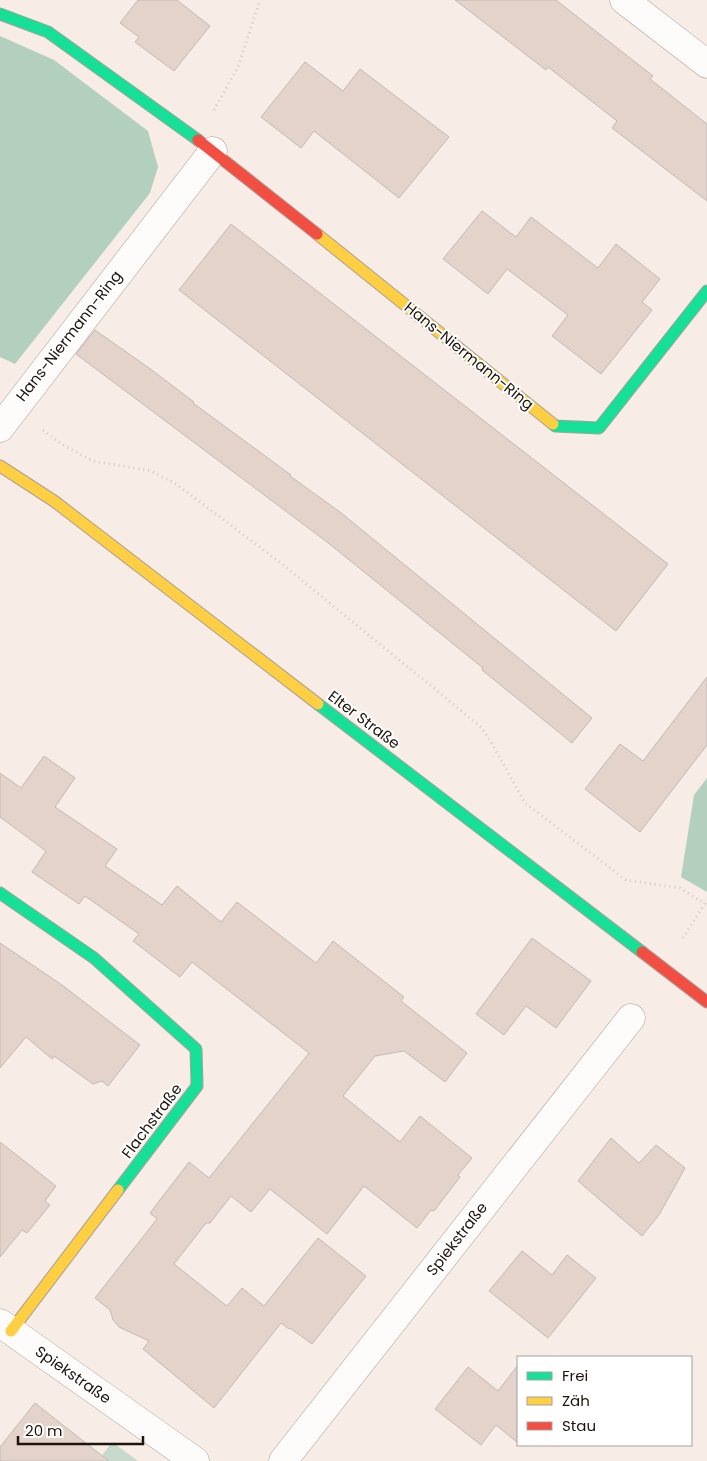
<svg xmlns="http://www.w3.org/2000/svg" width="707" height="1461" font-family="Poppins,sans-serif">
	<style>
		.green { fill: #c6d9cb }
		.forest { fill: #b3d0be }
		.building { fill: #e3d3cb; stroke: #c4b9b4 }
		.lines { fill: none; stroke-linecap: round; stroke-linejoin: round }
		.street-casing { stroke: #a99f9a; stroke-width: 29 }
		.fast-casing { stroke: #a99f9a; stroke-width: 13 }
		.slow-casing { stroke: #a99f9a; stroke-width: 13 }
		.jam-casing { stroke: #a99f9a; stroke-width: 13 }
		.path { stroke: #d1cdcc; stroke-width: 3; stroke-dasharray: 1 4; stroke-linecap: butt }
		.street { stroke: #fefcfb; stroke-width: 28 }
		.fast { stroke: #16e098; stroke-width: 11 }
		.slow { stroke: #ffcf43; stroke-width: 11 }
		.jam { stroke: #f24e42; stroke-width: 11 }
		.labels { text-anchor: middle; stroke-width: 4; stroke-linejoin: round; paint-order: stroke }
		.street-label { font-size: 15px; fill: #1e130d; stroke: #fff }
	</style>
	<rect width="100%" height="100%" fill="#f7ece6"/>
	<path class="green" d="M 112,1442 L 138,1461 L 98,1461 Z"/>
	<path class="forest" d="M 0,36 L 54,60 L 148,131 L 158,167 L 150,193 L 15,364 L 0,357 Z
		M 707,778 L 707,892 L 681,877 L 694,795 Z"/>
	<path class="building" d="M 138,0 L 177,0 L 210,26 L 174,71 L 135,42 L 139,37 L 120,23 Z
		M 455,0 L 556,0 L 653,76 L 650,79 L 707,124 L 707,201 L 612,128 L 617,121 L 548,67 L 546,70 Z
		M 305,62 L 343,91 L 360,69 L 449,137 L 399,198 L 314,131 L 301,148 L 261,117 Z
		M 482,211 L 516,237 L 531,217 L 598,268 L 616,244 L 660,279 L 642,302 L 652,310 L 601,374 L 552,336 L 568,315 L 507,269 L 488,294 L 443,259 Z
		M 231,224 L 668,564 L 616,631 L 179,290 Z
		M 95,330 L 149,368 L 194,402 L 193,403 L 291,475 L 290,476 L 340,512 L 592,718 L 572,743 L 482,670 L 483,668 L 327,542 L 76,354 Z
		M 707,677 L 707,745 L 640,832 L 585,789 L 620,744 L 643,761 Z
		M 44,756 L 75,778 L 55,807 L 117,849 L 105,866 L 162,905 L 177,886 L 221,922 L 237,902 L 316,963 L 333,941 L 404,997 L 401,1001 L 467,1053 L 445,1082 L 404,1051 L 375,1056 L 343,1096 L 400,1142 L 420,1116 L 472,1158 L 458,1175 L 460,1177 L 434,1211 L 431,1210 L 417,1228 L 364,1186 L 327,1234 L 270,1189 L 251,1212 L 231,1196 L 210,1223 L 206,1223 L 174,1264 L 227,1306 L 242,1288 L 264,1306 L 318,1238 L 366,1276 L 312,1344 L 290,1328 L 289,1329 L 281,1323 L 214,1408 L 143,1349 L 149,1341 L 119,1327 L 113,1320 L 110,1310 L 95,1298 L 157,1219 L 150,1213 L 189,1162 L 209,1178 L 309,1053 L 192,962 L 180,977 L 133,941 L 139,934 L 85,896 L 79,904 L 32,872 L 46,851 L 0,817 L 0,773 L 21,788 Z
		M 532,938 L 591,981 L 556,1028 L 526,1006 L 504,1035 L 476,1014 Z
		M 0,943 L 62,985 L 140,1045 L 108,1086 L 102,1081 L 93,1084 L 54,1056 L 52,1059 L 26,1037 L 0,1068 Z
		M 611,1138 L 639,1163 L 656,1145 L 685,1168 L 659,1215 L 642,1236 L 578,1181 Z
		M 0,1142 L 56,1186 L 45,1201 L 50,1205 L 27,1233 L 22,1230 L 0,1257 Z
		M 522,1251 L 552,1275 L 567,1255 L 596,1278 L 548,1338 L 489,1291 Z
		M 518,1365 L 518,1443 L 496,1425 L 481,1445 L 435,1409 L 468,1367 L 498,1391 Z
		M 35,1403 L 64,1426 L 109,1461 L 0,1461 L 0,1447 Z"/>
	<g class="lines">
		<defs>
			<path id="street" d="M 624,0 L 707,64
				M 0,428 L 213,151
				M 0,1323 L 195,1461
				M 283,1461 L 631,1018"/>
			<path id="fast" d="M 0,14 L 48,32 L 198,140
				M 553,424 L 555,426 L 599,428 L 707,291
				M 318,704 L 642,952
				M 0,893 L 94,958 L 196,1049 L 197,1086 L 118,1190"/>
			<path id="slow" d="M 317,234 L 553,424
				M 0,466 L 54,501 L 318,704
				M 11,1331 L 118,1190"/>
			<path id="jam" d="M 198,140 L 317,234
				M 642,952 L 707,1002"/>
		</defs>
		<use href="#street" class="street-casing"/>
		<use href="#fast" class="fast-casing"/>
		<use href="#slow" class="slow-casing"/>
		<use href="#jam" class="jam-casing"/>
		<path class="path" d="M 214,110 L 238,67 L 260,0
			M 43,430 L 61,444 L 93,461 L 151,471 L 176,484 L 282,564 L 481,727 L 491,742 L 525,803 L 626,880 L 680,888 L 707,905
			M 683,938 L 705,903"/>
		<use href="#street" class="street"/>
		<use href="#fast" class="fast"/>
		<use href="#slow" class="slow"/>
		<use href="#jam" class="jam"/>
	</g>
	<g class="labels">
		<g class="street-label">
			<text transform="translate(69 336) rotate(-52)" y="5">Hans-Niermann-Ring</text>
			<text transform="translate(469 356) rotate(39)" y="5">Hans-Niermann-Ring</text>
			<text transform="translate(364 720) rotate(37)" y="5">Elter Straße</text>
			<text transform="translate(152 1121) rotate(-53)" y="5">Flachstraße</text>
			<text transform="translate(457 1239) rotate(-52)" y="5">Spiekstraße</text>
			<text transform="translate(73 1375) rotate(35)" y="5">Spiekstraße</text>
		</g>
	</g>
	<rect x="517" y="1356" width="175" height="90" fill="#ffffff" stroke="#a5a19e"/>
	<rect x="527" y="1372" width="25" height="8" fill="#16e098" stroke="#a5a19e"/>
	<text x="562" y="1381" font-size="15" fill="#1e130d">Frei</text>
	<rect x="527" y="1397" width="25" height="8" fill="#ffcf43" stroke="#a5a19e"/>
	<text x="562" y="1406" font-size="15" fill="#1e130d">Zäh</text>
	<rect x="527" y="1422" width="25" height="8" fill="#f24e42" stroke="#a5a19e"/>
	<text x="562" y="1431" font-size="15" fill="#1e130d">Stau</text>
	<path d="M18 1436v8h125v-8" fill="none" stroke="#1e130d" stroke-width="2.5"/>
	<text x="25" y="1436" font-size="15" fill="#1e130d" stroke="#ffffff" stroke-width="4" paint-order="stroke">20 m</text>
</svg>
